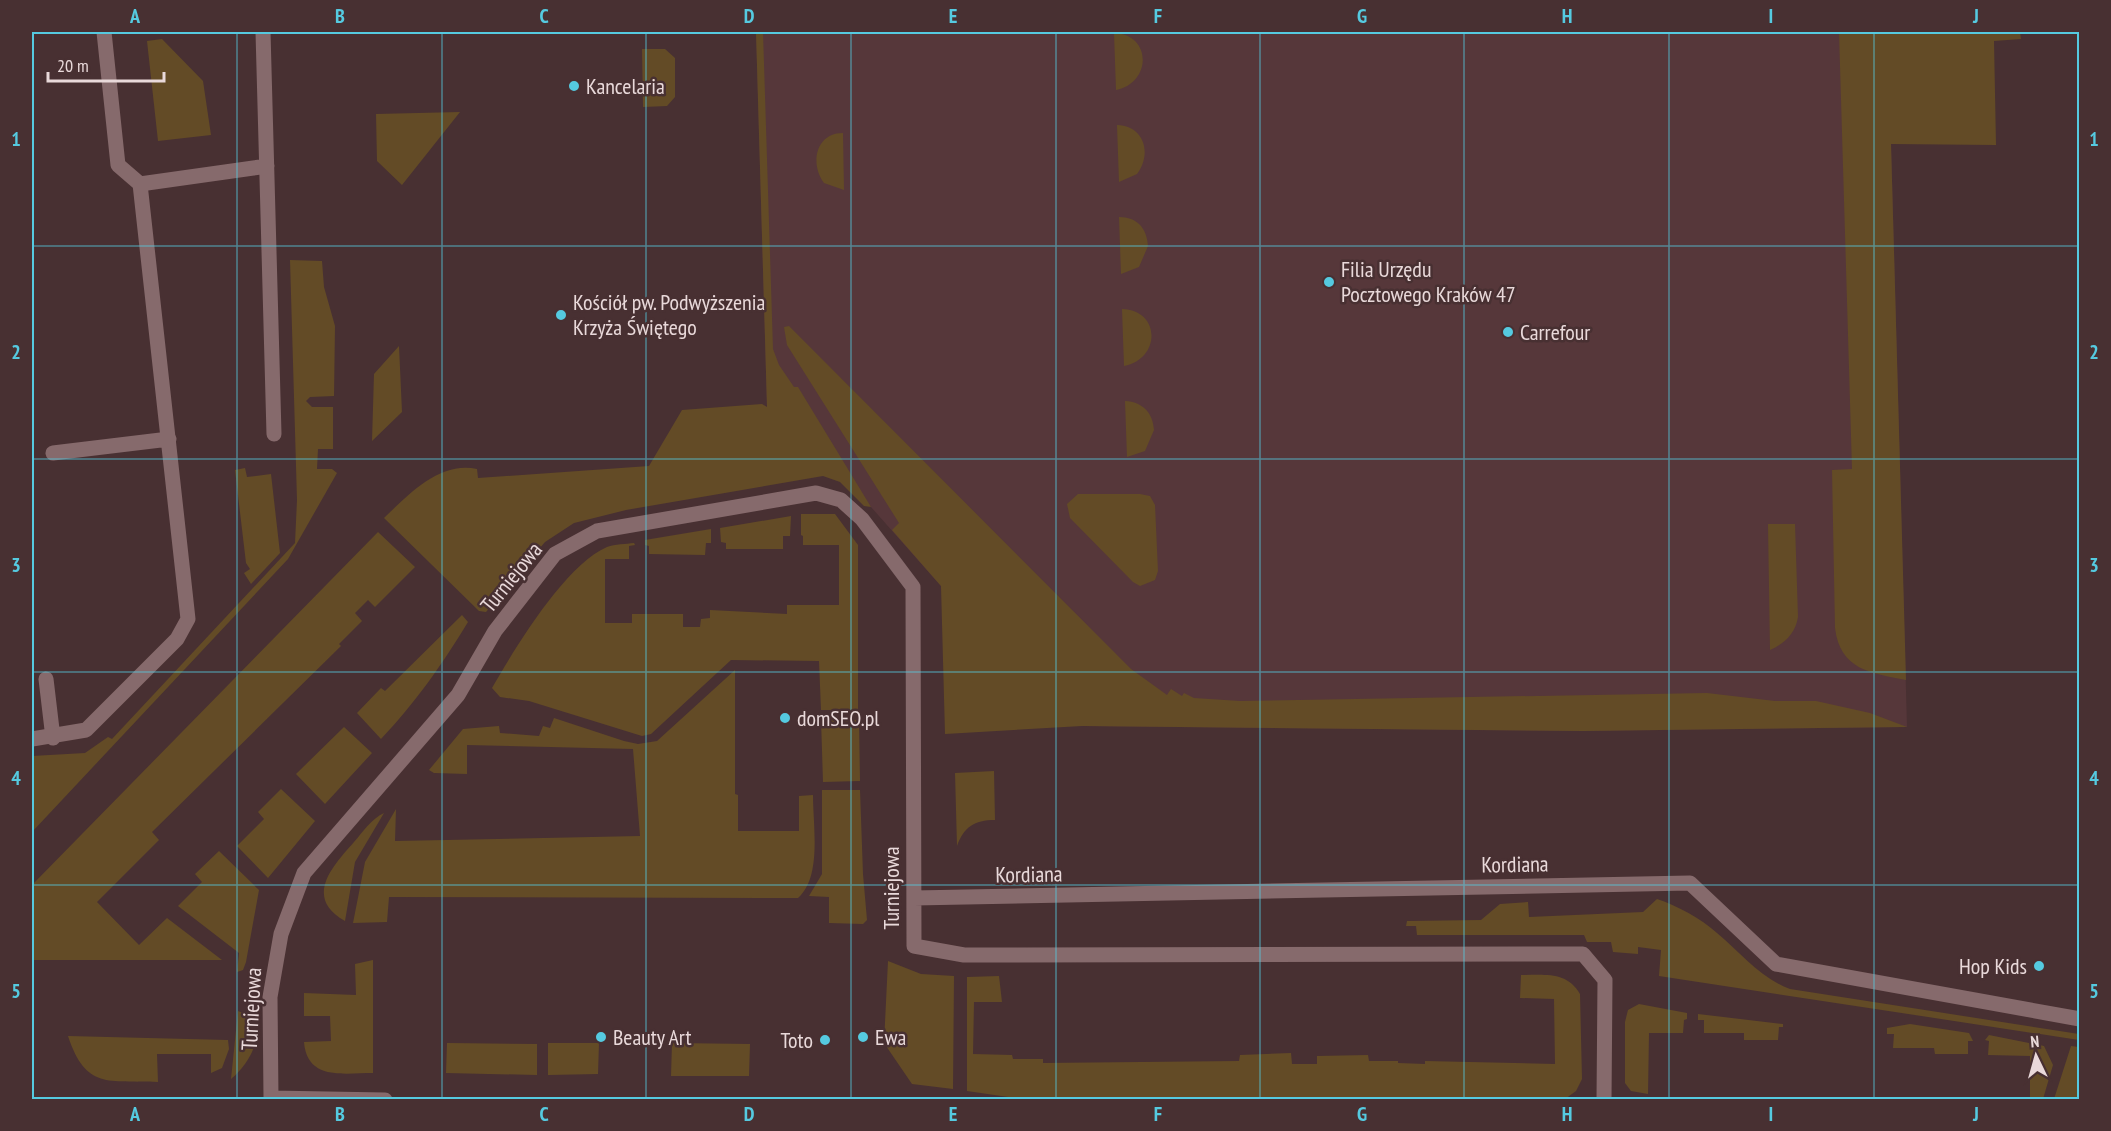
<svg xmlns="http://www.w3.org/2000/svg" width="2111" height="1131" font-family="'PT Sans Narrow',sans-serif">
	<style>
		.built { fill: #56373a }
		.green { fill: #634b26 }
		.lines { fill: none; stroke-linecap: round; stroke-linejoin: round }
		.street { stroke: #866a6c; stroke-width: 15 }
		.grid { fill: none; stroke: #55cae0; stroke-width: 1.5; stroke-opacity: 0.55 }
		.poi-dot { fill: #55cae0; stroke: #483032; stroke-width: 2 }
		.labels { text-anchor: middle; stroke-width: 5; stroke-linejoin: round; paint-order: stroke }
		.poi-label { font-size: 22px; fill: #e9d9da; stroke: #483032; text-anchor: start }
		.street-label { font-size: 22px; fill: #e9d9da; stroke: #483032 }
		.neatline { fill: none; stroke: #55cae0; stroke-width: 2 }
		.grid-label { font-size: 20px; text-anchor: middle; font-weight: bold; fill: #55cae0 }
	</style>
	<rect width="100%" height="100%" fill="#483032"/>
	<path class="built" d="M 756,32 L 1888,32 L 1907,727 L 1583,731 L 1082,726 L 941,586 L 871,507 L 767,407 Z"/>
	<path class="green" d="M 756,32 L 763,32 L 773,349 L 779,365 L 794,387 L 798,387 L 871,507 L 864,506 L 840,482 L 823,476 L 626,510 L 574,523 L 545,542 L 486,612 L 479,611 L 384,518 C 409,494 440,461 477,469 L 478,478 L 649,466 L 682,410 L 762,404 L 767,407 Z
		M 1839,32 L 2020,32 L 2021,39 L 1994,41 L 1996,145 L 1891,144 L 1906,680 C 1871,673 1840,670 1835,628 L 1832,470 L 1852,469 Z
		M 1114,33 C 1152,34 1152,83 1116,90 Z
		M 162,39 L 203,81 L 211,135 L 158,141 L 147,41 Z
		M 642,49 L 665,49 L 675,58 L 675,97 L 667,106 L 643,107 Z
		M 460,112 L 402,185 L 377,161 L 376,114 Z
		M 1117,125 C 1145,126 1152,154 1137,174 L 1119,182 Z
		M 843,133 L 844,190 L 824,183 C 810,165 815,133 843,133 Z
		M 1119,217 C 1137,217 1147,228 1148,246 L 1139,267 L 1121,274 Z
		M 290,260 L 322,261 L 324,287 L 335,326 L 334,396 L 310,397 L 306,401 L 312,407 L 333,407 L 333,449 L 318,449 L 317,469 L 332,469 L 337,473 L 288,559 L 32,832 L 32,756 L 85,753 L 108,737 L 112,739 L 295,543 L 297,500 Z
		M 1122,309 C 1161,310 1161,359 1124,366 Z
		M 789,326 L 1131,669 L 1167,695 L 1171,689 L 1182,696 L 1184,693 L 1194,698 L 1240,701 L 1707,693 L 1775,701 L 1816,701 L 1870,713 L 1907,727 L 1583,731 L 1082,726 L 945,734 L 941,586 L 892,530 L 899,523 L 787,345 L 784,327 Z
		M 399,346 L 402,412 L 372,441 L 374,374 Z
		M 1125,401 C 1143,402 1153,413 1154,430 L 1145,451 L 1127,457 Z
		M 245,468 L 247,477 L 271,474 L 280,553 L 251,584 L 244,573 L 250,569 L 246,563 L 235,470 Z
		M 1078,494 L 1140,494 L 1150,496 L 1155,505 L 1158,571 L 1155,580 L 1140,586 L 1133,582 L 1070,518 L 1067,504 Z
		M 801,514 L 835,514 L 858,545 L 858,710 L 821,710 L 819,661 L 731,660 L 651,734 L 642,736 L 529,701 L 500,697 L 492,688 C 515,648 565,565 607,547 C 615,544 626,544 634,543 L 635,545 L 629,546 L 629,559 L 605,559 L 605,623 L 632,623 L 632,614 L 683,614 L 683,627 L 700,627 L 701,619 L 710,618 L 710,610 L 787,614 L 787,605 L 839,605 L 839,545 L 803,545 L 803,536 L 801,535 Z
		M 791,516 L 790,536 L 783,536 L 783,549 L 726,549 L 726,543 L 721,542 L 720,528 Z
		M 1768,524 L 1795,524 L 1798,617 C 1795,634 1785,643 1770,650 Z
		M 711,529 L 711,543 L 706,543 L 705,555 L 649,554 L 649,546 L 645,545 L 645,540 Z
		M 378,532 L 415,567 L 375,607 L 368,600 L 355,613 L 362,621 L 339,644 L 341,646 L 152,832 L 159,840 L 97,902 L 139,945 L 167,918 L 222,960 L 32,960 L 32,885 Z
		M 462,615 L 468,622 C 441,666 416,702 381,739 L 357,713 L 381,688 L 385,691 Z
		M 735,670 L 735,794 L 738,795 L 738,831 L 799,831 L 799,796 L 813,795 C 813,826 822,877 798,898 L 389,897 L 387,922 L 353,923 L 365,862 L 396,809 L 395,841 L 640,836 L 633,749 L 467,745 L 467,774 L 434,773 L 429,770 L 463,729 L 499,726 L 500,733 L 539,736 L 543,726 L 550,728 L 554,718 L 624,741 L 638,744 L 657,741 Z
		M 821,719 L 859,720 L 860,781 L 823,782 Z
		M 344,727 L 372,753 L 325,804 L 296,774 Z
		M 994,771 L 995,820 C 974,820 964,827 957,846 L 955,773 Z
		M 281,789 L 315,821 L 268,878 L 237,846 L 264,819 L 258,812 Z
		M 822,790 L 860,790 L 863,874 L 867,920 L 863,924 L 829,923 L 829,897 L 809,896 L 822,874 Z
		M 384,813 L 355,862 L 345,921 C 303,897 333,866 354,842 C 363,832 371,819 384,813 Z
		M 219,851 L 259,890 L 246,962 L 243,970 L 237,972 L 239,953 L 178,906 L 202,882 L 195,874 Z
		M 1657,899 C 1678,906 1700,918 1717,933 C 1741,953 1760,978 1790,989 L 2079,1034 L 2079,1040 L 1659,976 L 1661,950 L 1638,947 L 1638,954 L 1613,952 L 1611,942 L 1587,942 L 1584,935 L 1417,935 L 1416,926 L 1406,926 L 1407,921 L 1481,920 L 1500,904 L 1528,902 L 1529,917 L 1643,912 Z
		M 373,960 L 373,1073 C 344,1073 307,1081 304,1042 L 331,1041 L 330,1016 L 304,1016 L 304,993 L 356,995 L 355,964 Z
		M 888,961 L 921,974 L 954,976 L 953,1089 L 912,1084 L 884,1043 Z
		M 1521,975 C 1544,975 1567,971 1580,994 L 1582,1079 L 1576,1091 L 1565,1099 L 1044,1099 L 1015,1098 L 967,1091 L 967,977 L 999,976 L 1002,1002 L 974,1002 L 973,1054 L 1012,1055 L 1013,1059 L 1043,1059 L 1043,1063 L 1239,1061 L 1240,1055 L 1291,1053 L 1292,1064 L 1317,1064 L 1317,1056 L 1368,1055 L 1369,1061 L 1398,1061 L 1398,1063 L 1425,1064 L 1425,1061 L 1555,1064 L 1554,999 L 1520,998 Z
		M 1639,1004 L 1687,1013 L 1687,1019 L 1684,1020 L 1683,1033 L 1649,1033 L 1648,1094 L 1631,1091 L 1625,1083 L 1625,1022 L 1628,1010 Z
		M 238,1011 C 273,1025 250,1064 231,1079 Z
		M 1698,1014 L 1783,1024 L 1783,1027 L 1779,1027 L 1778,1040 L 1744,1040 L 1744,1033 L 1704,1033 L 1704,1020 L 1698,1020 Z
		M 1910,1024 L 1969,1033 L 1973,1041 L 1968,1041 L 1968,1054 L 1935,1054 L 1934,1048 L 1893,1048 L 1894,1034 L 1887,1034 L 1887,1028 Z
		M 1989,1035 L 2044,1046 L 2053,1065 L 2043,1099 L 2030,1099 L 2030,1056 L 1988,1055 L 1989,1041 L 1985,1040 Z
		M 68,1036 L 228,1040 L 229,1049 L 222,1068 L 211,1073 L 211,1054 L 157,1054 L 158,1082 C 108,1080 86,1090 68,1036 Z
		M 447,1043 L 537,1044 L 537,1075 L 446,1073 Z
		M 548,1043 L 599,1043 L 598,1074 L 548,1075 Z
		M 672,1043 L 750,1044 L 749,1076 L 671,1076 Z
		M 2071,1046 L 2079,1047 L 2079,1099 L 2054,1099 Z"/>
	<g class="lines">
		<path class="street" d="M 263,32 L 274,434
			M 140,184 L 267,166
			M 53,453 L 169,439
			M 46,679 L 53,738
			M 32,739 L 86,730 L 177,639 L 188,619 L 140,184 L 118,165 L 104,32
			M 914,898 L 1690,883 L 1776,964 L 2080,1019
			M 385,1100 L 271,1098 L 270,997 L 281,934 L 304,873 L 458,695 L 495,631 L 555,554 L 597,531 L 816,493 L 841,500 L 862,519 L 913,587 L 914,946 L 964,955 L 1583,954 L 1605,980 L 1604,1100"/>
	</g>
	<path class="grid" d="M 237,32 L 237,1100M 442,32 L 442,1100M 646,32 L 646,1100M 851,32 L 851,1100M 1056,32 L 1056,1100M 1260,32 L 1260,1100M 1464,32 L 1464,1100M 1669,32 L 1669,1100M 1874,32 L 1874,1100M 32,246 L 2080,246M 32,459 L 2080,459M 32,672 L 2080,672M 32,885 L 2080,885"/>
	<g class="poi-dot">
		<circle cx="574" cy="86" r="6"/>
		<circle cx="1329" cy="282" r="6"/>
		<circle cx="561" cy="315" r="6"/>
		<circle cx="1508" cy="332" r="6"/>
		<circle cx="785" cy="718" r="6"/>
		<circle cx="2039" cy="966" r="6"/>
		<circle cx="601" cy="1037" r="6"/>
		<circle cx="863" cy="1037" r="6"/>
		<circle cx="825" cy="1040" r="6"/>
	</g>
	<g class="labels">
		<g class="poi-label">
			<text x="586" y="94">Kancelaria</text>
			<text x="1341" y="277">Filia Urzędu<tspan x="1341" dy="25">Pocztowego Kraków 47</tspan></text>
			<text x="573" y="310">Kościół pw. Podwyższenia<tspan x="573" dy="25">Krzyża Świętego</tspan></text>
			<text x="1520" y="340">Carrefour</text>
			<text x="797" y="726">domSEO.pl</text>
			<text x="2027" y="974" text-anchor="end">Hop Kids</text>
			<text x="613" y="1045">Beauty Art</text>
			<text x="875" y="1045">Ewa</text>
			<text x="813" y="1048" text-anchor="end">Toto</text>
		</g>
		<g class="street-label">
			<text transform="translate(511 577) rotate(-51)" y="8">Turniejowa</text>
			<text transform="translate(1515 864) rotate(-1)" y="8">Kordiana</text>
			<text transform="translate(1029 874) rotate(-1)" y="8">Kordiana</text>
			<text transform="translate(891 888) rotate(-90)" y="8">Turniejowa</text>
			<text transform="translate(251 1009) rotate(-87)" y="8">Turniejowa</text>
		</g>
	</g>
	<rect width="2111" height="1131" fill="none" stroke="#483032" stroke-width="66"/>
	<g transform="translate(2036 1056) rotate(355)" stroke="#483032" stroke-width="4.5" paint-order="stroke">
	<path d="M0-4.5L10 22L0 15L-10 22Z" fill="#e9d9da"/>
	<text y="-9" font-size="16" font-weight="bold" text-anchor="middle" fill="#e9d9da">N</text>
	</g>
	<path d="M48 72v9h116v-9" fill="none" stroke="#e9d9da" stroke-width="3"/>
	<text x="57" y="72" font-size="18" fill="#e9d9da" stroke="#483032" stroke-width="4.5" paint-order="stroke">20 m</text>
	<rect x="33" y="33" width="2045" height="1065" class="neatline"/>
	<g class="grid-label">
		<text x="135" y="23">A</text>
		<text x="340" y="23">B</text>
		<text x="544" y="23">C</text>
		<text x="749" y="23">D</text>
		<text x="953" y="23">E</text>
		<text x="1158" y="23">F</text>
		<text x="1362" y="23">G</text>
		<text x="1567" y="23">H</text>
		<text x="1771" y="23">I</text>
		<text x="1976" y="23">J</text>
		<text x="16" y="146">1</text>
		<text x="2094" y="146">1</text>
		<text x="16" y="359">2</text>
		<text x="2094" y="359">2</text>
		<text x="16" y="572">3</text>
		<text x="2094" y="572">3</text>
		<text x="16" y="785">4</text>
		<text x="2094" y="785">4</text>
		<text x="16" y="998">5</text>
		<text x="2094" y="998">5</text>
		<text x="135" y="1121">A</text>
		<text x="340" y="1121">B</text>
		<text x="544" y="1121">C</text>
		<text x="749" y="1121">D</text>
		<text x="953" y="1121">E</text>
		<text x="1158" y="1121">F</text>
		<text x="1362" y="1121">G</text>
		<text x="1567" y="1121">H</text>
		<text x="1771" y="1121">I</text>
		<text x="1976" y="1121">J</text>
	</g>
</svg>
